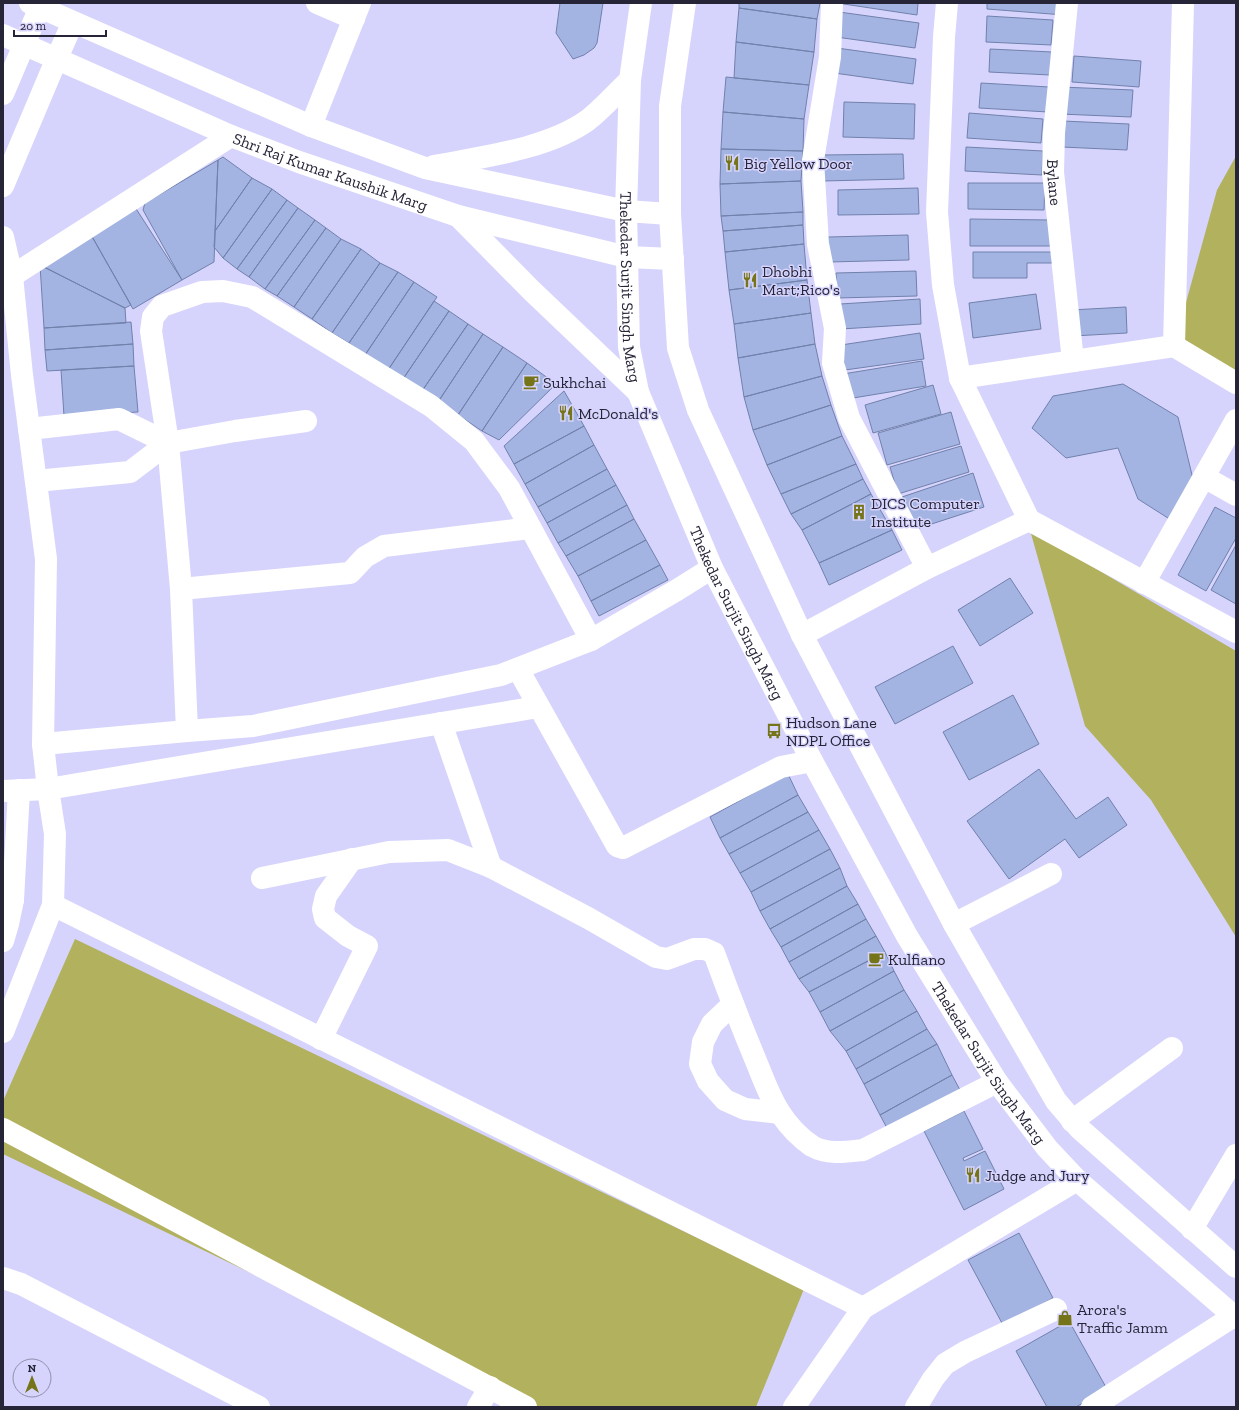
<svg xmlns="http://www.w3.org/2000/svg" width="1239" height="1410" font-family="'Zilla Slab',serif">
  <style>
    .green { fill: #b1b15e }
    .building { fill: #a3b4e2; stroke: #7181ac }
    .lines { fill: none; stroke-linecap: round; stroke-linejoin: round }
    .minor { stroke: #fff; stroke-width: 22 }
    .labels { text-anchor: middle; stroke-width: 3; stroke-linejoin: round; paint-order: stroke }
    .poi-label { font-size: 16px; fill: #262437; stroke: #d6d4fc; text-anchor: start }
    .street-label { font-size: 16px; fill: #262437; stroke: #d6d4fc }
  </style>
  <rect width="100%" height="100%" fill="#d6d4fc"/>
  <path class="green" d="M 1236,156 L 1236,375 L 1174,346 L 1217,190 Z
    M 1030,530 L 1236,651 L 1236,937 L 1151,800 L 1085,726 Z
    M 75,939 L 804,1289 L 756,1407 L 530,1407 L 3,1154 L 3,1101 Z"/>
  <path class="building" d="M 560,3 L 603,3 L 597,43 L 594,48 L 584,55 L 573,59 L 556,33 Z
    M 739,3 L 820,3 L 817,19 L 739,8 Z
    M 837,3 L 918,3 L 917,15 Z
    M 987,3 L 1065,3 L 1064,15 L 987,9 Z
    M 739,8 L 817,19 L 814,52 L 736,42 Z
    M 839,12 L 919,23 L 915,48 L 836,37 Z
    M 987,16 L 1053,20 L 1051,45 L 986,42 Z
    M 736,42 L 814,52 L 809,85 L 734,78 Z
    M 837,48 L 916,59 L 913,84 L 834,73 Z
    M 990,49 L 1052,52 L 1050,75 L 989,72 Z
    M 1074,56 L 1141,61 L 1139,87 L 1072,82 Z
    M 726,77 L 809,85 L 804,119 L 723,112 Z
    M 981,83 L 1049,87 L 1048,112 L 979,108 Z
    M 1061,87 L 1133,90 L 1131,117 L 1060,114 Z
    M 844,102 L 915,104 L 914,139 L 843,137 Z
    M 723,112 L 804,119 L 803,151 L 721,149 Z
    M 969,113 L 1043,119 L 1041,143 L 967,138 Z
    M 1063,121 L 1129,124 L 1127,150 L 1062,147 Z
    M 966,147 L 1043,151 L 1042,175 L 965,171 Z
    M 721,149 L 803,151 L 801,181 L 720,184 Z
    M 903,154 L 904,179 L 823,181 L 823,155 Z
    M 223,157 L 252,178 L 215,231 L 218,160 Z
    M 218,160 L 214,262 L 182,280 L 143,210 L 145,203 Z
    M 252,178 L 272,189 L 223,258 L 214,247 L 215,231 Z
    M 801,181 L 803,212 L 721,216 L 720,184 Z
    M 968,183 L 1045,183 L 1044,210 L 968,209 Z
    M 918,188 L 919,214 L 838,215 L 838,190 Z
    M 272,189 L 287,200 L 237,269 L 223,258 Z
    M 287,200 L 298,208 L 249,277 L 237,269 Z
    M 133,204 L 182,280 L 133,309 L 90,233 Z
    M 298,208 L 315,220 L 265,289 L 249,277 Z
    M 803,212 L 803,225 L 723,231 L 721,216 Z
    M 970,219 L 1051,220 L 1051,246 L 970,246 Z
    M 315,220 L 326,228 L 277,296 L 265,289 Z
    M 803,225 L 804,244 L 725,252 L 723,231 Z
    M 326,228 L 341,239 L 294,307 L 277,296 Z
    M 90,233 L 131,305 L 125,308 L 40,265 Z
    M 908,235 L 909,260 L 829,262 L 828,237 Z
    M 341,239 L 361,249 L 312,319 L 294,307 Z
    M 804,244 L 807,280 L 729,290 L 725,252 Z
    M 361,249 L 380,263 L 332,333 L 312,319 Z
    M 973,252 L 1052,252 L 1052,263 L 1027,263 L 1027,278 L 973,278 Z
    M 380,263 L 398,272 L 349,343 L 332,333 Z
    M 40,265 L 125,308 L 126,323 L 44,328 Z
    M 916,271 L 917,296 L 837,298 L 836,273 Z
    M 398,272 L 414,282 L 365,355 L 349,343 Z
    M 807,280 L 811,313 L 734,324 L 729,290 Z
    M 414,282 L 437,297 L 388,370 L 365,355 Z
    M 1036,294 L 1041,329 L 973,338 L 969,303 Z
    M 920,299 L 921,324 L 841,329 L 840,304 Z
    M 434,301 L 449,311 L 403,379 L 388,370 Z
    M 1126,307 L 1127,333 L 1073,336 L 1071,310 Z
    M 449,311 L 468,324 L 422,391 L 403,379 Z
    M 811,313 L 815,344 L 738,358 L 734,324 Z
    M 131,322 L 133,344 L 45,350 L 44,328 Z
    M 468,324 L 483,334 L 438,402 L 422,391 Z
    M 920,333 L 924,359 L 845,370 L 841,345 Z
    M 483,334 L 503,347 L 458,415 L 438,402 Z
    M 133,344 L 134,366 L 47,371 L 45,350 Z
    M 815,344 L 822,376 L 744,397 L 738,358 Z
    M 503,347 L 527,363 L 482,431 L 458,415 Z
    M 922,361 L 926,386 L 847,399 L 843,374 Z
    M 527,363 L 556,384 L 499,440 L 482,431 Z
    M 134,366 L 138,412 L 64,416 L 61,370 Z
    M 822,376 L 831,405 L 753,430 L 744,397 Z
    M 1123,384 L 1178,417 L 1193,479 L 1171,520 L 1138,499 L 1118,448 L 1066,458 L 1032,428 L 1053,396 Z
    M 933,385 L 941,414 L 873,433 L 865,405 Z
    M 564,391 L 584,426 L 514,464 L 504,446 Z
    M 831,405 L 842,436 L 767,465 L 753,430 Z
    M 951,412 L 960,444 L 887,465 L 878,433 Z
    M 584,426 L 594,445 L 525,484 L 514,464 Z
    M 842,436 L 856,464 L 781,494 L 767,465 Z
    M 594,445 L 607,469 L 538,507 L 525,484 Z
    M 961,446 L 969,472 L 898,494 L 890,467 Z
    M 856,464 L 863,479 L 791,514 L 781,494 Z
    M 607,469 L 616,485 L 547,523 L 538,507 Z
    M 973,473 L 984,507 L 913,530 L 902,497 Z
    M 863,479 L 871,494 L 802,530 L 791,514 Z
    M 616,485 L 627,505 L 558,543 L 547,523 Z
    M 871,494 L 892,530 L 819,563 L 802,530 Z
    M 627,505 L 634,519 L 566,556 L 558,543 Z
    M 1215,507 L 1236,518 L 1236,538 L 1206,591 L 1178,575 Z
    M 634,519 L 646,540 L 578,576 L 566,556 Z
    M 892,530 L 902,550 L 829,585 L 819,563 Z
    M 646,540 L 660,565 L 591,601 L 578,576 Z
    M 1236,545 L 1236,604 L 1211,590 Z
    M 660,565 L 668,580 L 599,616 L 591,601 Z
    M 1010,578 L 1033,613 L 980,646 L 958,610 Z
    M 953,646 L 973,683 L 895,724 L 875,687 Z
    M 1013,695 L 1039,744 L 969,780 L 943,732 Z
    M 1039,769 L 1076,819 L 1108,797 L 1127,825 L 1079,858 L 1065,839 L 1009,879 L 967,821 Z
    M 788,774 L 798,795 L 720,838 L 710,817 Z
    M 798,795 L 808,812 L 729,854 L 720,838 Z
    M 808,812 L 819,830 L 740,873 L 729,854 Z
    M 819,830 L 830,849 L 751,892 L 740,873 Z
    M 830,849 L 840,868 L 760,911 L 751,892 Z
    M 840,868 L 847,886 L 770,929 L 760,911 Z
    M 847,886 L 858,904 L 781,947 L 770,929 Z
    M 858,904 L 866,919 L 789,962 L 781,947 Z
    M 866,919 L 876,936 L 799,979 L 789,962 Z
    M 876,936 L 885,952 L 809,992 L 799,979 Z
    M 885,952 L 894,971 L 820,1012 L 809,992 Z
    M 894,971 L 904,990 L 830,1031 L 820,1012 Z
    M 904,990 L 917,1011 L 846,1051 L 830,1031 Z
    M 917,1011 L 927,1029 L 856,1069 L 846,1051 Z
    M 927,1029 L 937,1044 L 864,1084 L 856,1069 Z
    M 937,1044 L 952,1075 L 880,1115 L 864,1084 Z
    M 952,1075 L 960,1090 L 888,1130 L 880,1115 Z
    M 964,1111 L 983,1149 L 963,1158 L 964,1161 L 985,1151 L 1004,1189 L 964,1210 L 924,1131 Z
    M 1019,1233 L 1053,1298 L 1003,1325 L 968,1260 Z
    M 1069,1321 L 1107,1389 L 1076,1407 L 1047,1407 L 1016,1351 Z"/>
  <g class="lines">
    <g class="minor">
      <path d="M 30,3 L 311,126 L 425,168 L 626,211 L 670,214"/>
      <path d="M 317,3 L 354,19"/>
      <path id="s1" d="M 641,3 L 630,80 L 626,211 L 629,347 L 638,392 L 712,568 L 812,761 L 907,936 L 997,1082 L 1047,1148 L 1077,1180 L 1236,1318"/>
      <path d="M 685,3 L 670,106 L 670,214 L 678,348 L 698,410 L 802,635 L 954,924 L 1056,1101 L 1080,1129 L 1236,1267"/>
      <path d="M 832,3 L 830,57 L 813,160 L 818,244 L 835,328 L 833,363 L 849,418 L 927,568"/>
      <path id="s2" d="M 1067,3 L 1054,133 L 1053,172 L 1073,361"/>
      <path id="s3" d="M 3,35 L 231,136 L 299,162 L 458,216 L 627,257 L 673,259"/>
      <path d="M 3,94 L 40,7"/>
      <path d="M 311,126 L 360,3"/>
      <path d="M 434,166 C 482,157 548,149 588,120 C 603,108 616,93 630,80"/>
      <path d="M 3,186 L 57,58 L 73,22"/>
      <path d="M 458,216 L 531,290 L 638,392"/>
      <path d="M 3,237 L 12,276 L 22,375 L 46,559 L 43,744 L 48,789 L 55,834 L 53,905 L 3,1032"/>
      <path d="M 12,276 L 231,136"/>
      <path d="M 1174,346 L 1236,383"/>
      <path d="M 960,378 L 1174,346 L 1183,3"/>
      <path d="M 306,421 L 235,431 L 168,443 L 181,589 L 350,573 L 365,557 L 384,546 L 530,528"/>
      <path d="M 29,429 L 119,419 L 168,443 L 130,472 L 36,481"/>
      <path d="M 168,443 L 151,331 L 153,317 L 162,306 L 202,292 L 223,291 L 252,297 L 431,406 L 474,441 L 509,488 L 591,640"/>
      <path d="M 1204,477 L 1236,495"/>
      <path d="M 1029,520 L 1236,632"/>
      <path d="M 1144,583 L 1236,420"/>
      <path d="M 181,589 L 187,731"/>
      <path d="M 802,635 L 927,568 L 1029,520 L 960,378 L 943,285 L 937,212 L 944,37 L 947,3"/>
      <path d="M 518,669 L 617,846 L 623,848 L 781,767 L 812,761"/>
      <path d="M 441,723 L 491,867"/>
      <path d="M 43,744 L 187,731 L 253,726 L 501,675 L 591,640 L 677,590 L 712,568"/>
      <path d="M 3,791 L 48,789 L 538,707"/>
      <path d="M 262,878 L 389,852 L 448,850 L 491,867 L 588,918 L 656,957 L 667,959 L 694,949 L 705,949 L 714,953 C 727,989 741,1025 756,1061 C 763,1078 770,1098 780,1113 C 788,1125 800,1138 812,1146 C 828,1155 846,1152 863,1150 L 997,1082"/>
      <path d="M 3,899 L 13,900 L 19,790"/>
      <path d="M 53,905 L 863,1308"/>
      <path d="M 954,924 L 1051,874"/>
      <path d="M 3,941 L 8,924 L 13,900"/>
      <path d="M 733,1004 L 712,1024 L 703,1042 L 700,1064 L 708,1081 L 725,1100 L 745,1109 L 780,1113"/>
      <path d="M 321,1039 L 367,946 L 348,936 L 325,918 L 323,909 L 326,896 L 352,859"/>
      <path d="M 1072,1121 L 1172,1048"/>
      <path d="M 3,1129 L 526,1407"/>
      <path d="M 1192,1229 L 1236,1155"/>
      <path d="M 3,1278 L 21,1284 L 259,1407"/>
      <path d="M 478,1407 L 490,1387"/>
      <path d="M 794,1407 L 863,1308 L 1077,1180"/>
      <path d="M 916,1407 L 933,1379 L 945,1364 L 965,1352 L 1056,1309"/>
      <path d="M 1092,1407 L 1234,1316"/>
    </g>
  </g>
  <defs>
    <symbol id="restaurant-bare" viewBox="-9 -9 18 18"><path d="M-5-6h1v4h1v-4h1v4h1v-4h1v5L-1.5 .5V6h-2V.5L-5-1ZM5-6V6H3V1.5H1.5Q1.5-4 5-6Z" fill="#757419" stroke="#d6d4fc" stroke-width="2.5" paint-order="stroke"/></symbol>
    <symbol id="cafe-bare" viewBox="-9 -9 18 18"><path d="M-5.5-4.5H6V0H3Q3 3.5 0 3.5H-2.5Q-5.5 3.5-5.5 0ZM3-3.2v2h1.7v-2ZM-6 4.5H4V6H-6Z" fill="#757419" stroke="#d6d4fc" stroke-width="2.5" paint-order="stroke"/></symbol>
    <symbol id="building-bare" viewBox="-9 -9 18 18"><path d="M-4-6H4V6H1V3H-1V6H-4ZM-2.5-4.3h1.7v1.8h-1.7ZM.8-4.3h1.7v1.8H.8ZM-2.5-1h1.7V.8h-1.7ZM.8-1h1.7V.8H.8Z" fill="#757419" stroke="#d6d4fc" stroke-width="2.5" paint-order="stroke"/></symbol>
    <symbol id="bus-bare" viewBox="-9 -9 18 18"><path d="M-5-6H5V4H4V6H2V4H-2V6H-4V4H-5ZM-3.5-4V0h7V-4ZM-3.5 1.2v1.5H-2V1.2ZM2 1.2v1.5H3.5V1.2Z" fill="#757419" stroke="#d6d4fc" stroke-width="2.5" paint-order="stroke"/></symbol>
    <symbol id="shop-bare" viewBox="-9 -9 18 18"><path d="M-5-2.5h2.3a2.7 3.5 0 0 1 5.4 0H5L5.5 6h-11ZM-1.5-2.5h3a1.5 2.3 0 0 0-3 0Z" fill="#757419" stroke="#d6d4fc" stroke-width="2.5" paint-order="stroke"/></symbol>
  </defs>
  <g fill-rule="evenodd">
    <use href="#restaurant-bare" x="721" y="152" width="22" height="22"/>
    <use href="#restaurant-bare" x="739" y="269" width="22" height="22"/>
    <use href="#cafe-bare" x="520" y="371" width="22" height="22"/>
    <use href="#restaurant-bare" x="555" y="402" width="22" height="22"/>
    <use href="#building-bare" x="848" y="501" width="22" height="22"/>
    <use href="#bus-bare" x="763" y="720" width="22" height="22"/>
    <use href="#cafe-bare" x="865" y="948" width="22" height="22"/>
    <use href="#restaurant-bare" x="962" y="1164" width="22" height="22"/>
    <use href="#shop-bare" x="1054" y="1307" width="22" height="22"/>
  </g>
  <g class="labels">
    <g class="poi-label">
      <text x="744" y="169">Big Yellow Door</text>
      <text x="762" y="277">Dhobhi<tspan x="762" dy="18">Mart;Rico's</tspan></text>
      <text x="543" y="388">Sukhchai</text>
      <text x="578" y="419">McDonald's</text>
      <text x="871" y="509">DICS Computer<tspan x="871" dy="18">Institute</tspan></text>
      <text x="786" y="728">Hudson Lane<tspan x="786" dy="18">NDPL Office</tspan></text>
      <text x="888" y="965">Kulfiano</text>
      <text x="985" y="1181">Judge and Jury</text>
      <text x="1077" y="1315">Arora's<tspan x="1077" dy="18">Traffic Jamm</tspan></text>
    </g>
    <g class="street-label">
      <text dy="6" stroke="none"><textPath href="#s3" startOffset="355">Shri Raj Kumar Kaushik Marg</textPath></text>
      <text dy="6" stroke="none"><textPath href="#s2" startOffset="180">Bylane</textPath></text>
      <text dy="6" stroke="none"><textPath href="#s1" startOffset="285">Thekedar Surjit Singh Marg</textPath></text>
      <text dy="6" stroke="none"><textPath href="#s1" startOffset="633">Thekedar Surjit Singh Marg</textPath></text>
      <text dy="6" stroke="none"><textPath href="#s1" startOffset="1149">Thekedar Surjit Singh Marg</textPath></text>
    </g>
  </g>
  <rect width="1239" height="1410" fill="none" stroke="#262437" stroke-width="8"/>
  <g transform="translate(32 1378)"><circle r="19" fill="#d6d4fc" stroke="#908ead"/>
  <path d="M0-3L7 15L0 10L-7 15Z" fill="#757419"/>
  <text y="-6" font-size="11" font-weight="bold" text-anchor="middle" fill="#262437">N</text>
  </g>
  <path d="M14 30v6h92v-6" fill="none" stroke="#262437" stroke-width="2"/>
  <text x="20" y="30" font-size="12" fill="#262437" stroke="#d6d4fc" stroke-width="3" paint-order="stroke">20 m</text>
</svg>
